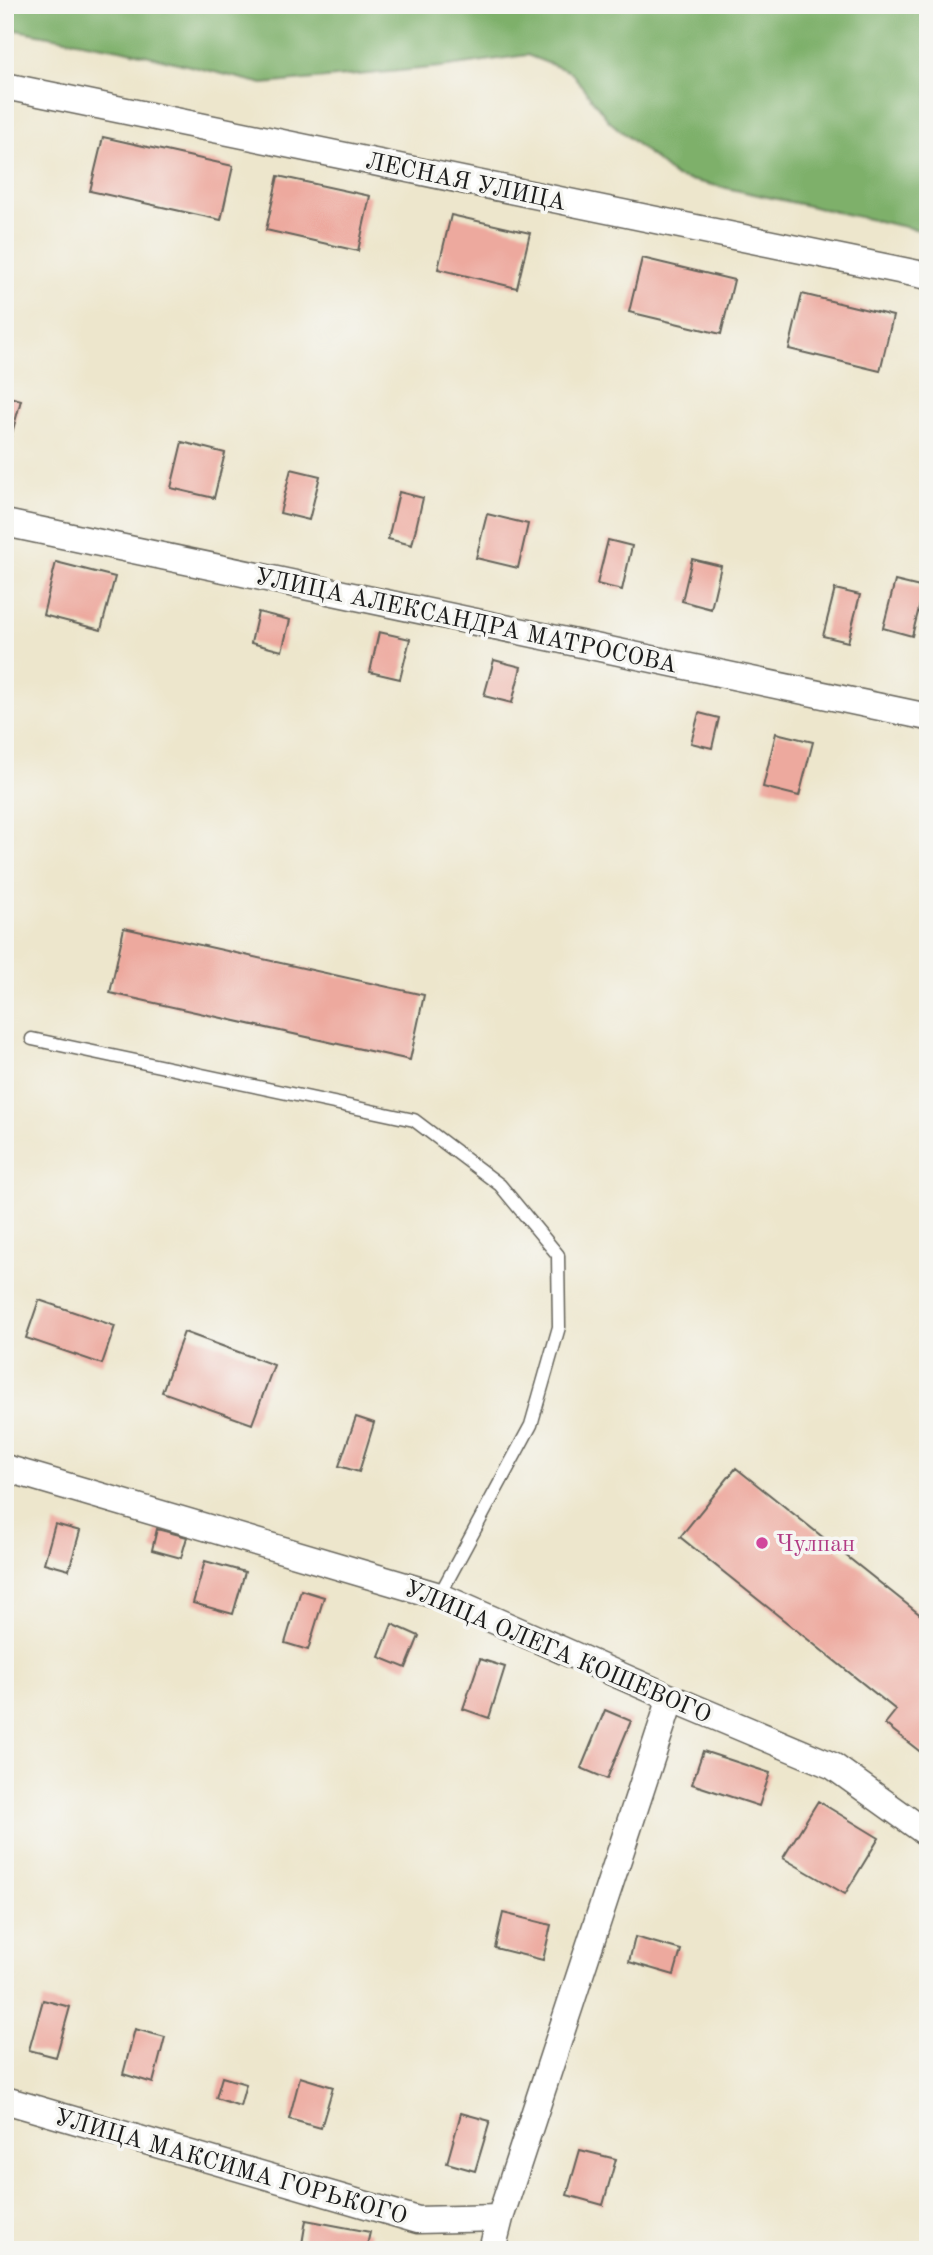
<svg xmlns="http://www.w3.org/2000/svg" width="933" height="2255" font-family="'Old Standard TT',serif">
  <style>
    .forest { fill: #7eb06b; stroke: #4d6644; stroke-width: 2 }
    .building { fill: #eda99e }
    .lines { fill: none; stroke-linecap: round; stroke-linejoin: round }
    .service-casing { stroke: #65635a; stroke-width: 15 }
    .minor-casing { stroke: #65635a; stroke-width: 29 }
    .service { stroke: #fff; stroke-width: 12 }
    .minor { stroke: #fff; stroke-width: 26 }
    .hotel-dot { fill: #d1479c; stroke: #f6f6f2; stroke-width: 2.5 }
    .labels { text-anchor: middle; stroke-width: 7; stroke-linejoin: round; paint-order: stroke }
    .street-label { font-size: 24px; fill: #1c1c1c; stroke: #f6f6f2 }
    .hotel-label { font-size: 24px; fill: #b23c85; stroke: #f6f6f2; text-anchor: start }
  </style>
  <rect width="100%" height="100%" fill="#f6f6f2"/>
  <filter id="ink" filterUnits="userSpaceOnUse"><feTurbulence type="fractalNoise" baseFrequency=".0143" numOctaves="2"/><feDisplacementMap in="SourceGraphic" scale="14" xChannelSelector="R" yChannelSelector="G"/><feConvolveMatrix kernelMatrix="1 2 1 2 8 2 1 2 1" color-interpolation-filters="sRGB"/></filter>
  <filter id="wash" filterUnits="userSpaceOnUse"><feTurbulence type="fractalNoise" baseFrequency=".00686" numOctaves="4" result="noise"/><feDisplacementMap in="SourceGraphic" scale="28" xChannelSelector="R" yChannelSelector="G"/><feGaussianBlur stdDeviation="1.57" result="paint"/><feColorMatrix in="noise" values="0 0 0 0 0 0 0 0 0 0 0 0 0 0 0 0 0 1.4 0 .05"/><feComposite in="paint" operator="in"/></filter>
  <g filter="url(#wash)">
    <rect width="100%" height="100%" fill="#ede6cc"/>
    <path class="forest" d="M 5,5 L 928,5 L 928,232 L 676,177 L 609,121 L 571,72 L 527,55 L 441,67 L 263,84 L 125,50 L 5,28 Z"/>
    <g id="blocks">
      <path class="building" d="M 103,137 L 233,166 L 221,220 L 90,191 Z
        M 278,176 L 370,196 L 358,251 L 266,230 Z
        M 451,215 L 530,233 L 517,288 L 438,269 Z
        M 642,258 L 734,280 L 721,334 L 629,312 Z
        M 802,294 L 893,316 L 880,371 L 789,349 Z
        M 5,396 L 21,400 L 8,448 L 5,447 Z
        M 182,442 L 225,453 L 214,498 L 171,488 Z
        M 291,469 L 320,476 L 309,520 L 280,513 Z
        M 399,492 L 423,498 L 412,545 L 388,539 Z
        M 487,514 L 528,524 L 518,568 L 476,558 Z
        M 608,540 L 632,546 L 622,590 L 597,584 Z
        M 692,559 L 721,566 L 711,609 L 682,601 Z
        M 56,562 L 115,577 L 101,630 L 43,615 Z
        M 895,581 L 924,588 L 912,636 L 883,628 Z
        M 835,589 L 860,595 L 848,642 L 823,636 Z
        M 258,612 L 290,620 L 282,651 L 251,643 Z
        M 379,632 L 410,639 L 400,679 L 370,672 Z
        M 494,660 L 521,667 L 512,703 L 484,696 Z
        M 699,713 L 719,718 L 712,748 L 691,743 Z
        M 776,733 L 813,742 L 799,796 L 763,787 Z
        M 927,790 L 928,791 L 928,809 L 923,807 Z
        M 124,928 L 424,995 L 410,1060 L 110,993 Z
        M 39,1300 L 115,1326 L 102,1364 L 26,1338 Z
        M 184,1332 L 274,1365 L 252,1424 L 162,1392 Z
        M 356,1417 L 374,1423 L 359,1472 L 339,1466 Z
        M 736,1468 L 928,1621 L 928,1758 L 885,1724 L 896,1710 L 680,1537 Z
        M 55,1524 L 80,1531 L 69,1570 L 44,1563 Z
        M 157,1529 L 187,1537 L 181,1558 L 152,1550 Z
        M 205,1561 L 245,1572 L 233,1614 L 193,1603 Z
        M 301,1590 L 324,1597 L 308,1650 L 285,1643 Z
        M 392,1624 L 419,1636 L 406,1668 L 379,1657 Z
        M 480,1659 L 505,1667 L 489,1718 L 463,1709 Z
        M 605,1710 L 631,1721 L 607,1779 L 581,1768 Z
        M 703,1751 L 770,1773 L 759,1806 L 692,1784 Z
        M 818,1801 L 879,1838 L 845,1894 L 783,1858 Z
        M 503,1913 L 551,1925 L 543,1960 L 495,1948 Z
        M 635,1937 L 681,1950 L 674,1975 L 629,1962 Z
        M 43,2000 L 70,2007 L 56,2057 L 29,2050 Z
        M 135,2029 L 165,2037 L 153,2083 L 123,2074 Z
        M 222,2077 L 246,2084 L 240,2106 L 216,2098 Z
        M 300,2077 L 333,2087 L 321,2128 L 289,2119 Z
        M 461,2113 L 490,2121 L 475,2171 L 447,2163 Z
        M 580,2150 L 616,2159 L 603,2205 L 567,2195 Z
        M 306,2220 L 370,2232 L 366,2250 L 301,2250 Z"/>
    </g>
  </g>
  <g filter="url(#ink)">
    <use href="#blocks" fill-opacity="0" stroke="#65635a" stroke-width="2"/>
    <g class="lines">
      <defs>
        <path id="service" d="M 32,1039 L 414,1120 L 500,1185 L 558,1255 L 559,1327 L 531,1425 L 439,1596"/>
        <path id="minor" d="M 5,86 L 928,276
          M 5,523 L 928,717
          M 5,1468 L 439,1596 L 671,1698 L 833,1766 L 928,1834
          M 5,2100 L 418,2220 L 500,2218
          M 492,2250 L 500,2218 L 671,1698"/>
      </defs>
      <use href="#service" class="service-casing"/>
      <use href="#minor" class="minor-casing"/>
      <use href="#service" class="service"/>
      <use href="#minor" class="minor"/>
    </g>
  </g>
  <circle class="hotel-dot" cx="762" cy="1543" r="7"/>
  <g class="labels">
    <g class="street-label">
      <text transform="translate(466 181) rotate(12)" y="8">ЛЕСНАЯ УЛИЦА</text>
      <text transform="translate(466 620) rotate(12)" y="8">УЛИЦА АЛЕКСАНДРА МАТРОСОВА</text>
      <text transform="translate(558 1651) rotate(23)" y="8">УЛИЦА ОЛЕГА КОШЕВОГО</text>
      <text transform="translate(231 2166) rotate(16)" y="8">УЛИЦА МАКСИМА ГОРЬКОГО</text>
    </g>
    <g class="hotel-label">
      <text x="776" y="1551">Чулпан</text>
    </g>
  </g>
  <rect width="933" height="2255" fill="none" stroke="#f6f6f2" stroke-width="28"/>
</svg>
